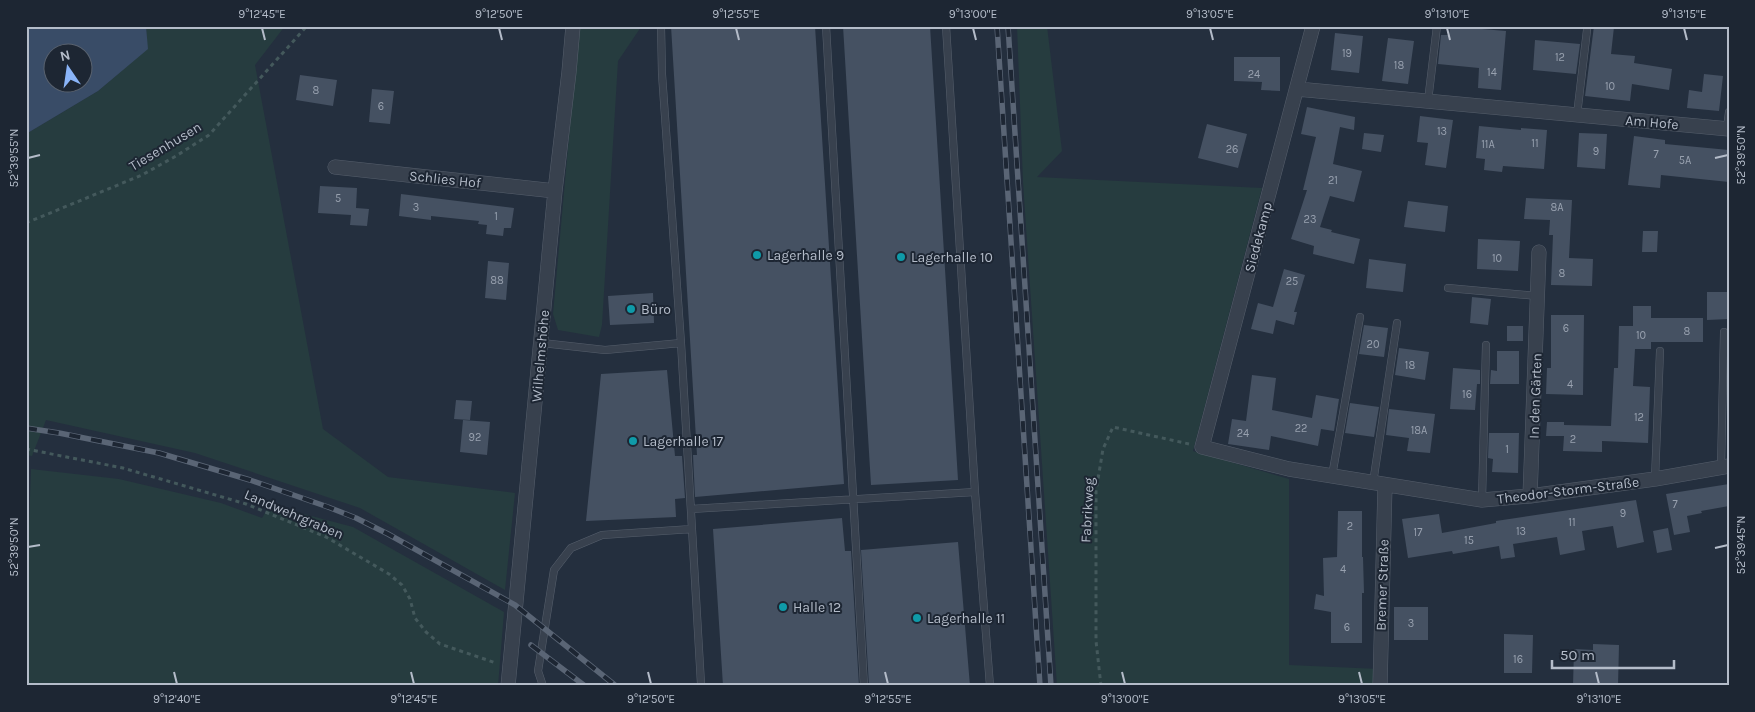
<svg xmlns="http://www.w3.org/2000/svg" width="1755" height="712" font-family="Karla,sans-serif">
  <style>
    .green { fill: #263c3f }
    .water { fill: #394c67; fill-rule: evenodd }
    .building { fill: #455162 }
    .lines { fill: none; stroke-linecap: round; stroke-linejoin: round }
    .lane-casing { stroke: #565f6c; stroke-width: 8 }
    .street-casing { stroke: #565f6c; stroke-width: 15 }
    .path { stroke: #44595c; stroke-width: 3; stroke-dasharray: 4 4; stroke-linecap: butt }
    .lane { stroke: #38414e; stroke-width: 7 }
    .street { stroke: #38414e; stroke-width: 14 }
    .rail-casing { stroke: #5a6575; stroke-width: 5.5 }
    .rail { stroke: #1d2633; stroke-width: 4; stroke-dasharray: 11; stroke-linecap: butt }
    .ticks { fill: none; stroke: #b4bcc9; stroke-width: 2 }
    .culture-dot { fill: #0f9aa8; stroke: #1d2633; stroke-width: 2 }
    .labels { text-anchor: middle; stroke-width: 4; stroke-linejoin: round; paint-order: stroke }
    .number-label { font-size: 11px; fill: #98a1af }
    .street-label { font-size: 14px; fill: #b4bcc9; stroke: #1d2633 }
    .poi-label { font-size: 14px; fill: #b4bcc9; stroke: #1d2633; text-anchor: start }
    .neatline { fill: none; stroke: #b4bcc9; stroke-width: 2 }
    .ticks-label { font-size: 12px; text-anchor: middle; fill: #b4bcc9 }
  </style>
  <rect width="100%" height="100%" fill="#242f3e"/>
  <path class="green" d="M 146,26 L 285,26 L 255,65 L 323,429 L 388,477 L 515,493 L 505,590 L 360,508 L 195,453 L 46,420 L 32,456 L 26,455 L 26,134 L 98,91 L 147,49 Z
    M 579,26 L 639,26 L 639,30 L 618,61 L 602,325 L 599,337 L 558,330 L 553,314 Z
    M 1017,26 L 1047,26 L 1062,151 L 1037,177 L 1262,188 L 1193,451 L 1289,479 L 1289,665 L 1379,669 L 1380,686 L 1057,686 L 1023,182 Z
    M 31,469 L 119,479 L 221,503 L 262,518 L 270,505 L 353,527 L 504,612 L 498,686 L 26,686 L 26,611 Z"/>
  <path class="water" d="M 26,26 L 146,26 L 148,49 L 98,91 L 26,134 ZM 52,52 L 82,52 L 82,82 L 52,82 Z"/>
  <path class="building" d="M 671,26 L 815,26 L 844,484 L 695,497 L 693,455 L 697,455 Z
    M 843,26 L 930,26 L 958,480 L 871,485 Z
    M 1450,26 L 1470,26 L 1470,28 L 1506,31 L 1501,90 L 1478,88 L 1479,68 L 1438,64 L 1441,35 L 1449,35 Z
    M 1594,26 L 1614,27 L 1611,54 L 1635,56 L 1634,63 L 1672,69 L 1669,90 L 1632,84 L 1630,101 L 1585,96 Z
    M 1335,33 L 1363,36 L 1359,73 L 1331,70 Z
    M 1388,38 L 1414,41 L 1408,84 L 1382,81 Z
    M 1535,40 L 1580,44 L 1576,74 L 1533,70 Z
    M 1234,57 L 1280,57 L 1280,91 L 1261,90 L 1262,82 L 1234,81 Z
    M 1704,74 L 1723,76 L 1719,111 L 1687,108 L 1689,90 L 1702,92 Z
    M 300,75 L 337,80 L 333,106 L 296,100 Z
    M 372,89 L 394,91 L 390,124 L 369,122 Z
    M 1307,107 L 1355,117 L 1354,130 L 1340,127 L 1333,164 L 1362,171 L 1354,202 L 1330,196 L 1320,227 L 1332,230 L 1331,232 L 1360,239 L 1354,264 L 1313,254 L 1314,246 L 1291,239 L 1307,190 L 1303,190 L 1316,137 L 1301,134 Z
    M 1420,116 L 1453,120 L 1446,168 L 1425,165 L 1428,143 L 1417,142 Z
    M 1207,124 L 1247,134 L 1238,168 L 1198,158 Z
    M 1479,126 L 1521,130 L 1521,128 L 1547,130 L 1544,169 L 1503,166 L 1502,172 L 1484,170 L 1485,159 L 1476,158 Z
    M 1364,133 L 1384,135 L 1381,152 L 1362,149 Z
    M 1579,133 L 1607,134 L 1605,169 L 1577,167 Z
    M 1634,136 L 1665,140 L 1665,144 L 1729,150 L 1729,182 L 1661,175 L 1660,188 L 1628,185 Z
    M 320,186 L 357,188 L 356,208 L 369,209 L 367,226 L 350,225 L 351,215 L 318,213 Z
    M 401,194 L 514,208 L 511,228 L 504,228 L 503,236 L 486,234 L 487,225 L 478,224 L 479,221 L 431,216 L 431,220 L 399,216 Z
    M 1526,198 L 1572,200 L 1569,258 L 1593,259 L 1592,286 L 1551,285 L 1553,235 L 1549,235 L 1550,220 L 1524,219 Z
    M 1408,201 L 1448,206 L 1445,232 L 1404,227 Z
    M 1643,231 L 1658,231 L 1657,252 L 1642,252 Z
    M 1478,239 L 1520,241 L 1518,271 L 1477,269 Z
    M 1369,259 L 1406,264 L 1403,292 L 1366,288 Z
    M 488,261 L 509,263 L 506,300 L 485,298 Z
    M 1284,269 L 1305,275 L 1294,312 L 1297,312 L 1294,325 L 1276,320 L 1273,334 L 1251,329 L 1258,303 L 1273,307 Z
    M 1707,292 L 1729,292 L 1729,319 L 1707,320 Z
    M 653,293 L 654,323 L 610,325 L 608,296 Z
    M 1472,297 L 1491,299 L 1488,325 L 1470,323 Z
    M 1633,306 L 1651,306 L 1651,318 L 1703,318 L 1703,342 L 1651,342 L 1651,349 L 1635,349 L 1633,386 L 1650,387 L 1648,443 L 1602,441 L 1602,452 L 1563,451 L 1564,436 L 1546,436 L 1547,422 L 1564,422 L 1564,425 L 1611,426 L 1614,368 L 1618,368 L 1619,326 L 1633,326 Z
    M 1551,315 L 1584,315 L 1583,395 L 1546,394 L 1547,368 L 1551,368 Z
    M 1364,325 L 1388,328 L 1384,357 L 1359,354 Z
    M 1507,326 L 1523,326 L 1523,341 L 1507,341 Z
    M 1399,348 L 1429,352 L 1425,380 L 1395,375 Z
    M 1497,351 L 1519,351 L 1519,384 L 1490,384 L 1491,370 L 1497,371 Z
    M 1453,368 L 1480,370 L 1480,384 L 1477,384 L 1475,410 L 1450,409 Z
    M 667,370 L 675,456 L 682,456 L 685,498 L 675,499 L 676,517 L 586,521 L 601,374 Z
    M 1252,375 L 1276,378 L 1272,410 L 1312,418 L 1316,395 L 1339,399 L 1334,431 L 1321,429 L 1318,446 L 1271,436 L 1269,450 L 1228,444 L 1232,419 L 1246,421 Z
    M 456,400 L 472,401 L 470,420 L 454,419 Z
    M 1350,403 L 1379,407 L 1374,437 L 1345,433 Z
    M 1389,409 L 1435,414 L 1430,453 L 1407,451 L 1409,438 L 1386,435 Z
    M 463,420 L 490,422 L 487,455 L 460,452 Z
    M 1489,433 L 1519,433 L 1518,473 L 1492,472 L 1493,459 L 1488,458 Z
    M 1729,484 L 1729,506 L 1701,511 L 1702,513 L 1687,516 L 1690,532 L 1674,535 L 1666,494 Z
    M 1636,500 L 1644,542 L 1617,548 L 1613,526 L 1582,531 L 1585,550 L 1560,555 L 1557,537 L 1513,544 L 1515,557 L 1501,559 L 1499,546 L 1453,554 L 1452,551 L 1408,558 L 1402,519 L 1439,514 L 1442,533 L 1496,523 L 1496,521 Z
    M 1338,511 L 1362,511 L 1362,557 L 1363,557 L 1364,593 L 1362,593 L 1362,643 L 1331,643 L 1331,612 L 1314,609 L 1316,594 L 1324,596 L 1323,558 L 1337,557 Z
    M 842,518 L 845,551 L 851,551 L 859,686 L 723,686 L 713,529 Z
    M 1668,528 L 1672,550 L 1657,553 L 1653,531 Z
    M 958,542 L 970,686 L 869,686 L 861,550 Z
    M 1394,607 L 1428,607 L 1428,640 L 1394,640 Z
    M 1504,634 L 1533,635 L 1532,673 L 1504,673 Z
    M 1593,644 L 1619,645 L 1618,686 L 1573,686 L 1574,649 L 1593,650 Z"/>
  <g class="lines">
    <defs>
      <path id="lane" d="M 661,26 L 662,74 L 681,343
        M 826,26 L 864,686
        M 1428,101 L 1437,26
        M 1577,115 L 1587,30
        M 1727,128 L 1729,112
        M 1448,288 L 1538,296
        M 542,343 L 605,350 L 681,343 L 692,529 L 602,535 L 571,548 L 554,570 L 538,671 L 543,686
        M 1721,467 L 1724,332
        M 1332,476 L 1360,317
        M 1655,479 L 1660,351
        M 1373,483 L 1397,323
        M 975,492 L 990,686
        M 1482,500 L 1486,345
        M 691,509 L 975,492 L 946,26
        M 692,529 L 701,684 L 702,686"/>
      <path id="street" d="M 1313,26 L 1202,447 L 1289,469 L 1482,500 L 1530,496 L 1655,479 L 1729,466
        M 1297,89 L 1729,129
        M 335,167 L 555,191
        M 1530,496 L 1539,252
        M 508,686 L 555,191 L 569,72 L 573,26
        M 1380,686 L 1385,485"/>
    </defs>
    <use href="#lane" class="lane-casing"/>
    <use href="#street" class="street-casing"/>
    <path class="path" d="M 26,223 L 142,175 L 176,156 L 209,135 L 307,26
      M 26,449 L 123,468 L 246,504 L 326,537 L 389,574 L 402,585 L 410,599 L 415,618 L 426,632 L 440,644 L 496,663
      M 1101,686 L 1096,641 L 1096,491 L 1103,449 L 1113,427 L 1189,444"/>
    <use href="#lane" class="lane"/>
    <use href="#street" class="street"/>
    <defs>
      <path id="rail" d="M 997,26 L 1040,686
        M 1008,26 L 1051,686
        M 26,428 L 59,433 L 159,453 L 250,480 L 328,507 L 356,518 L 388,534 L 515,605 L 616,686
        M 531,645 L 585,686"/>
    </defs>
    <use href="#rail" class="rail-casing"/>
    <use href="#rail" class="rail"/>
  </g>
  <path class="ticks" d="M 262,28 L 265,40M 499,28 L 502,40M 736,28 L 739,40M 973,28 L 976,40M 1210,28 L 1213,40M 1447,28 L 1450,40M 1684,28 L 1687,40M 28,158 L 40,155M 1715,158 L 1728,155M 28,547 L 40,545M 1715,548 L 1728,545M 174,672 L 177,684M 411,672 L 414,684M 648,672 L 651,684M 885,672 L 888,684M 1122,672 L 1125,684M 1359,672 L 1362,684M 1596,672 L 1599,684"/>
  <g class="culture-dot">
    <circle cx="757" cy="255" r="5"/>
    <circle cx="901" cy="257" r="5"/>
    <circle cx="631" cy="309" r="5"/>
    <circle cx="633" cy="441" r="5"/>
    <circle cx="783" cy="607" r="5"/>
    <circle cx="917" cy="618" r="5"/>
  </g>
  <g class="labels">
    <g class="number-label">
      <text x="1347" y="57">19</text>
      <text x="1560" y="61">12</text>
      <text x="1399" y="69">18</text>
      <text x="1492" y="76">14</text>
      <text x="1254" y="78">24</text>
      <text x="1610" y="90">10</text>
      <text x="316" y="94">8</text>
      <text x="381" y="110">6</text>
      <text x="1442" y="135">13</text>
      <text x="1535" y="147">11</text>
      <text x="1488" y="148">11A</text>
      <text x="1232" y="153">26</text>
      <text x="1596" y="155">9</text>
      <text x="1656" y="158">7</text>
      <text x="1685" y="164">5A</text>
      <text x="1333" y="184">21</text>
      <text x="338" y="202">5</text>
      <text x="416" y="211">3</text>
      <text x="1557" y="211">8A</text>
      <text x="496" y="220">1</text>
      <text x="1310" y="223">23</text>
      <text x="1497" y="262">10</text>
      <text x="1562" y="277">8</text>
      <text x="497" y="284">88</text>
      <text x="1292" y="285">25</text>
      <text x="1566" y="332">6</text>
      <text x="1687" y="335">8</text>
      <text x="1641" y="339">10</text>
      <text x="1373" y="348">20</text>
      <text x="1410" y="369">18</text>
      <text x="1570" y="388">4</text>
      <text x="1467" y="398">16</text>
      <text x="1639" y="421">12</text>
      <text x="1301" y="432">22</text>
      <text x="1419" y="434">18A</text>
      <text x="1243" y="437">24</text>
      <text x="475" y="441">92</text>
      <text x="1573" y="443">2</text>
      <text x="1507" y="453">1</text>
      <text x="1675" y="508">7</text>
      <text x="1623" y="517">9</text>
      <text x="1572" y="526">11</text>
      <text x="1350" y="530">2</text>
      <text x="1521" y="535">13</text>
      <text x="1418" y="536">17</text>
      <text x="1469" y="544">15</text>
      <text x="1343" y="573">4</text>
      <text x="1411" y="627">3</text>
      <text x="1347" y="631">6</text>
      <text x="1518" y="663">16</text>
    </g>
    <g class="street-label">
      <text transform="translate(1652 122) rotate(5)" y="5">Am Hofe</text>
      <text transform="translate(165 146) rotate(-31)" y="5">Tiesenhusen</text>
      <text transform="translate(445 179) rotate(6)" y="5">Schlies Hof</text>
      <text transform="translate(1258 237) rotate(-75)" y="5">Siedekamp</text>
      <text transform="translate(540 356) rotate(-85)" y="5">Wilhelmshöhe</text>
      <text transform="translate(1535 396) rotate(-88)" y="5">In den Gärten</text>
      <text transform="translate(1568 490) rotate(-7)" y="5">Theodor-Storm-Straße</text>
      <text transform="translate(1087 510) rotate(-87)" y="5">Fabrikweg</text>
      <text transform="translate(294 514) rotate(23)" y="5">Landwehrgraben</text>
      <text transform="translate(1382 585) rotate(-88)" y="5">Bremer Straße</text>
    </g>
    <g class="poi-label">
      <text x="767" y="260">Lagerhalle 9</text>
      <text x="911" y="262">Lagerhalle 10</text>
      <text x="641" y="314">Büro</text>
      <text x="643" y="446">Lagerhalle 17</text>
      <text x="793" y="612">Halle 12</text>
      <text x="927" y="623">Lagerhalle 11</text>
    </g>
  </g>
  <rect width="1755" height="712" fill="none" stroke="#1d2633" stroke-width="55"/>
  <g transform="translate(68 68) rotate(347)"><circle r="24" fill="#1d2633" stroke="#59626f"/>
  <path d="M0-4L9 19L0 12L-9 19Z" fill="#8ab4f8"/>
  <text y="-8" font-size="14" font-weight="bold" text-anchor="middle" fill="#b4bcc9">N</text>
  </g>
  <path d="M1552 660v8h122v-8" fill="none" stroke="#b4bcc9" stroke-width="2.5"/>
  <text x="1560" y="660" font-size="15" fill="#b4bcc9" stroke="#1d2633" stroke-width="4" paint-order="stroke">50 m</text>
  <rect x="28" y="28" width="1700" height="656" class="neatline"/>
  <g class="ticks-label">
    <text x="262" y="18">9°12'45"E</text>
    <text x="499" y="18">9°12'50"E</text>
    <text x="736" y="18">9°12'55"E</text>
    <text x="973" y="18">9°13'00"E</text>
    <text x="1210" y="18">9°13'05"E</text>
    <text x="1447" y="18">9°13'10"E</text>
    <text x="1684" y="18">9°13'15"E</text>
    <text transform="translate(1741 155) rotate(-90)" y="4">52°39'50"N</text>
    <text transform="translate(14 158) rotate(-90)" y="4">52°39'55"N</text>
    <text transform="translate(1741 545) rotate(-90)" y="4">52°39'45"N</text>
    <text transform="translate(14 547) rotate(-90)" y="4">52°39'50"N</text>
    <text x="177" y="703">9°12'40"E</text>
    <text x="414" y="703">9°12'45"E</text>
    <text x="651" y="703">9°12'50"E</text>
    <text x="888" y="703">9°12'55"E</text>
    <text x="1125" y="703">9°13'00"E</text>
    <text x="1362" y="703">9°13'05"E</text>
    <text x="1599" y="703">9°13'10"E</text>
  </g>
</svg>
